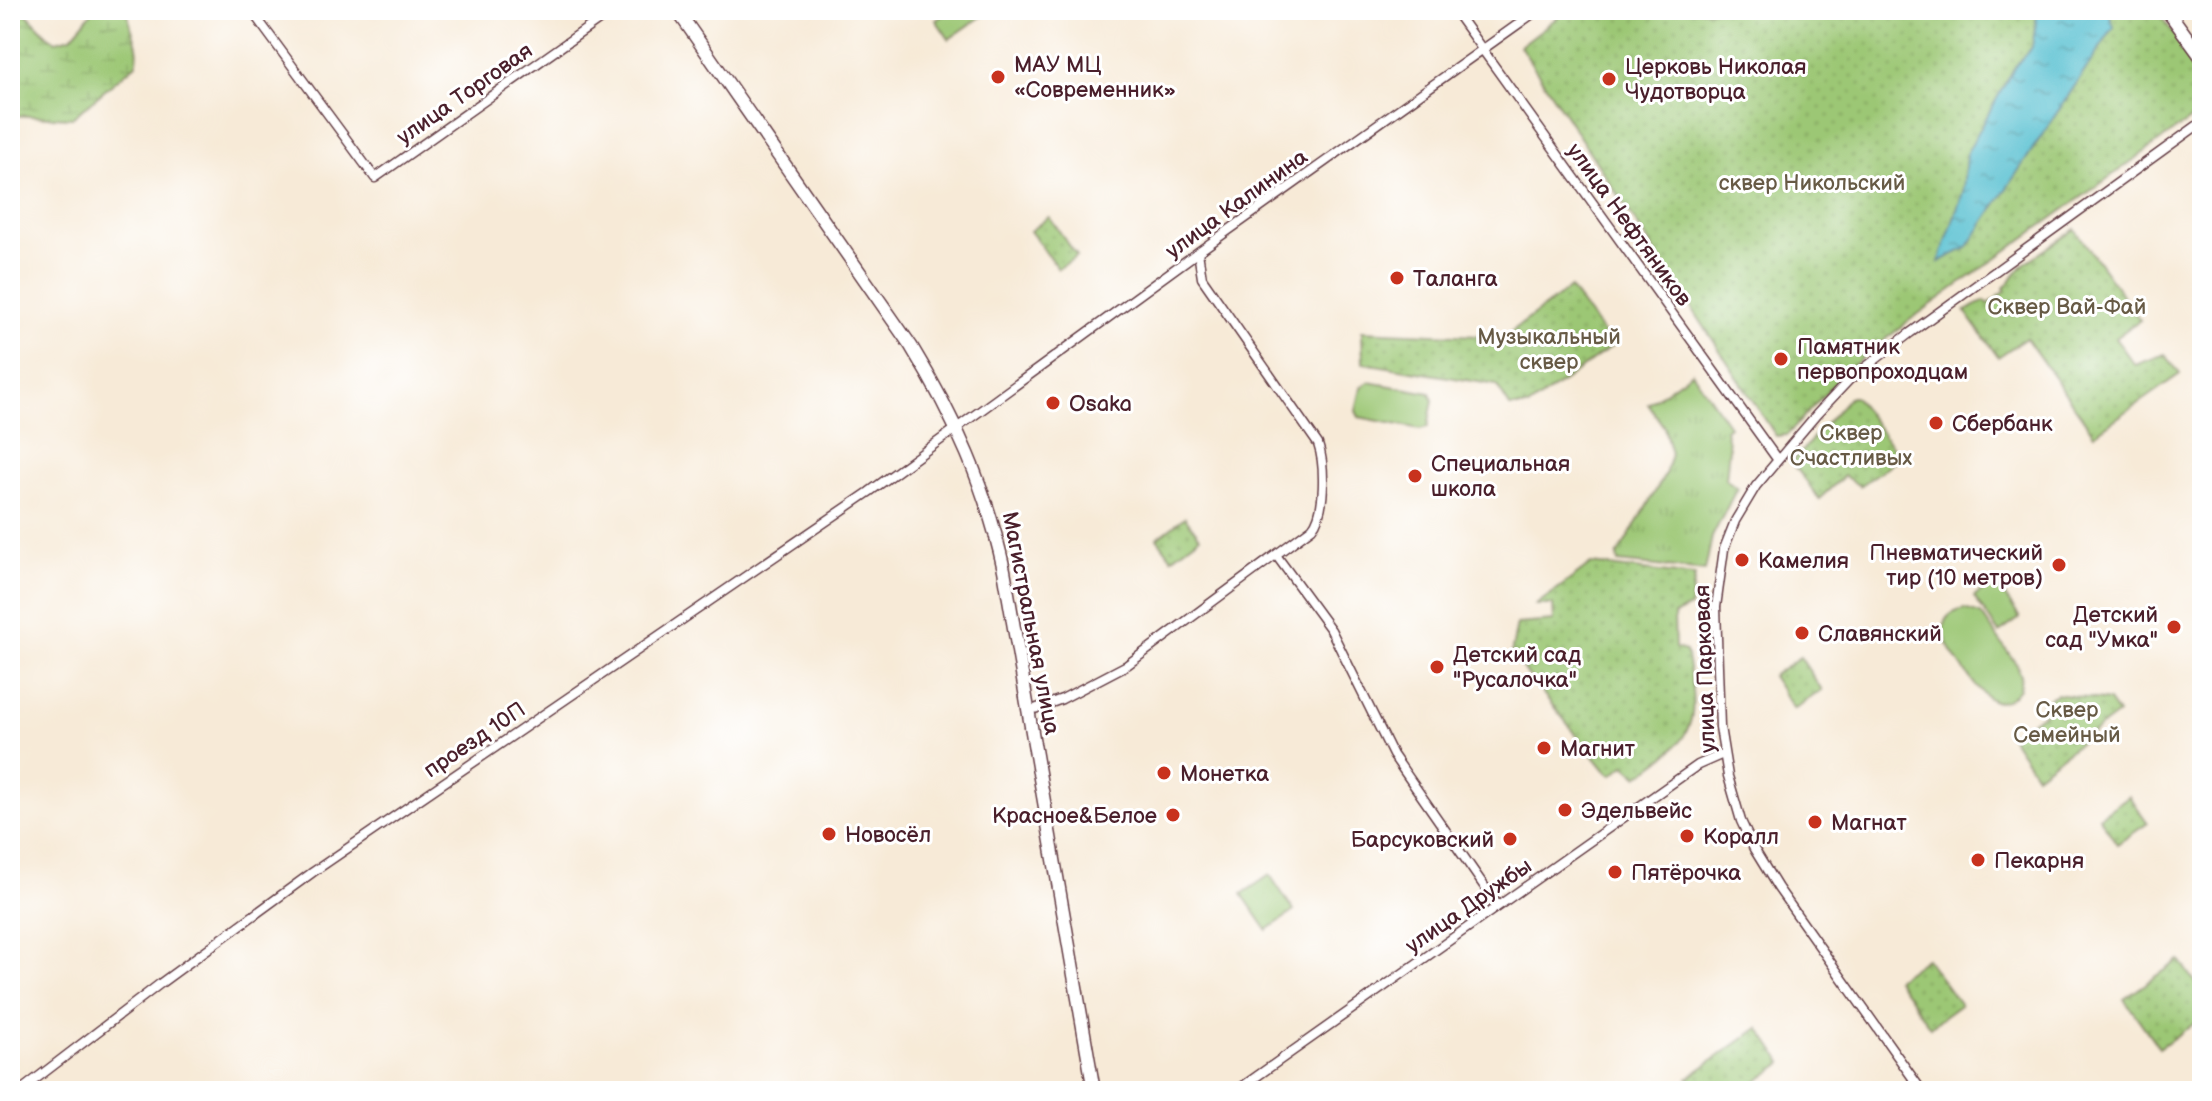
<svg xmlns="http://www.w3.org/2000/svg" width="2212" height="1101" font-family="'Balsamiq Sans',sans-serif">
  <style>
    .grass { fill: url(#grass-tufts); stroke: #737350; stroke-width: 2 }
    .wetland { fill: url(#wetland-marsh); stroke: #737350; stroke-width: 2 }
    .park { fill: url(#park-dots); stroke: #737350; stroke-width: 2 }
    .pitch { fill: #9cc774; stroke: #737350; stroke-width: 2 }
    .water { fill: url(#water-ripples); stroke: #4f6f7e; stroke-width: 2 }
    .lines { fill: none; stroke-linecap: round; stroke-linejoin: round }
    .minor-casing { stroke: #643d45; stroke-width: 11 }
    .secondary-casing { stroke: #643d45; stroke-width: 15 }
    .minor { stroke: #fff; stroke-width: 8 }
    .secondary { stroke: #fff; stroke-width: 12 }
    .poi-dot { fill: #c8321e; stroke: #fff; stroke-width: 3 }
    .labels { text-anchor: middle; stroke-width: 6; stroke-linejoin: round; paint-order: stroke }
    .poi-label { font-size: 22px; fill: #4a1f2b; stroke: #fff; text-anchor: start }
    .street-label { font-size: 22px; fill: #4a1f2b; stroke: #fff }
    .park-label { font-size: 22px; fill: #675a45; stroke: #fff }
  </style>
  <defs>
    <pattern id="grass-tufts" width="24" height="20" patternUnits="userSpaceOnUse" patternTransform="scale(2)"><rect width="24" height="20" fill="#9cc774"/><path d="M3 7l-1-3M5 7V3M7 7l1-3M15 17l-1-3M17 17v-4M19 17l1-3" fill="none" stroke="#88aa65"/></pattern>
    <pattern id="wetland-marsh" width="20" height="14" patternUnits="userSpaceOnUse" patternTransform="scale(2)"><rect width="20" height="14" fill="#9cc774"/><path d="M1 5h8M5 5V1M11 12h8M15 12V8" fill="none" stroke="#88aa65"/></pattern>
    <pattern id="park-dots" width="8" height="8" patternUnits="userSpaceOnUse" patternTransform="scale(2)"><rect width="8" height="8" fill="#9cc774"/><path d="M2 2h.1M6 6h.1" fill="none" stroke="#88aa65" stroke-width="1.8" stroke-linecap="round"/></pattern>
    <pattern id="water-ripples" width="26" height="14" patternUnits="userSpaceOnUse" patternTransform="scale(2)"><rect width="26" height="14" fill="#54bfd0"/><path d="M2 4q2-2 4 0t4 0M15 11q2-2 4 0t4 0" fill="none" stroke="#489ba9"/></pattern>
  </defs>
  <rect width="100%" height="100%" fill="#fff"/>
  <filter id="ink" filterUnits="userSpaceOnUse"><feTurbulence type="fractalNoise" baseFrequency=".0125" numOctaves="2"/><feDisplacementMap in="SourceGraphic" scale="16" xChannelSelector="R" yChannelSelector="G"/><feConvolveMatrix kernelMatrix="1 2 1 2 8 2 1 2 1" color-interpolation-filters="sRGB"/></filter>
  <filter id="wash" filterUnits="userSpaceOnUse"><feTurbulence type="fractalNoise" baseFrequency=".006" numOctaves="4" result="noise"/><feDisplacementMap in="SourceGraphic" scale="32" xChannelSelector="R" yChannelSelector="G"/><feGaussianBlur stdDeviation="1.8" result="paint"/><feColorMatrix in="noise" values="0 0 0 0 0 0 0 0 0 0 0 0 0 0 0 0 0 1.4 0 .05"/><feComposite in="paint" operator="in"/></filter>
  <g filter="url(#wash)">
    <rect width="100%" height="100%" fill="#f7ead7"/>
    <path class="grass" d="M 1692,372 L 1729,426 L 1725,429 L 1729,448 L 1726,479 L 1737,488 L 1712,537 L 1705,571 L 1618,562 L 1617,556 L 1665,475 L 1671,454 L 1664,427 L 1648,404 Z"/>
    <path class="wetland" d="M 10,10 L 23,10 L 47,35 L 56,41 L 71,37 L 94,10 L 130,10 L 128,13 C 130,32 142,45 136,64 L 72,118 L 10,115 Z"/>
    <path class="park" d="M 1567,10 L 2156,10 L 2202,71 L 2202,111 L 1907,322 L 1843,374 L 1787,435 L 1776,436 L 1520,46 Z
      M 1049,217 L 1077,256 L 1058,269 L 1030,231 Z
      M 2075,229 L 2140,320 L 2115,338 L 2135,365 L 2165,354 L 2180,374 L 2094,434 L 2026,338 L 1998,357 L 1965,311 L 1985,301 L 1988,304 L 2006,291 L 2004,288 L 2024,264 Z
      M 1570,288 L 1612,346 L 1528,407 L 1510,407 L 1496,385 L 1363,363 L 1362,331 L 1504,337 Z
      M 1850,396 L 1854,396 L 1897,453 L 1898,459 L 1860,486 L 1844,476 L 1819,499 L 1792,462 Z
      M 1185,517 L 1200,537 L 1172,558 L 1157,538 Z
      M 1591,564 L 1695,576 L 1690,607 L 1674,615 L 1675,648 L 1686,651 C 1699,721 1698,736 1638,776 L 1625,765 L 1612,775 L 1605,770 L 1511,654 L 1517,624 L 1554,621 L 1553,605 L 1536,605 Z
      M 1800,657 L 1822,690 L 1794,709 L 1772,676 Z
      M 2056,694 L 2109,701 L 2118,714 L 2036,775 L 2011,737 L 2045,712 L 2043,702 Z
      M 2129,796 L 2148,823 L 2117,844 L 2099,817 Z
      M 1926,958 L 1960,1005 L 1930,1027 L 1896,979 Z
      M 2180,960 L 2202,992 L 2202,1018 L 2159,1048 L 2124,999 Z
      M 1759,1028 L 1783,1063 L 1744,1091 L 1698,1091 L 1688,1078 Z"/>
    <path class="pitch" d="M 951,10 L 991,10 L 949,39 L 936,20 Z
      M 1369,382 L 1430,393 L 1433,400 L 1428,427 L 1420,429 L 1359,417 L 1356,411 L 1361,387 Z
      M 1995,582 L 2020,618 L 1999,633 L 1974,597 Z
      M 1964,609 L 1981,614 L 2017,665 L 2021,676 L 2019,688 C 1997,721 1976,687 1963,668 C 1950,649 1926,618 1964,609 Z
      M 1270,875 L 1294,911 L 1267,930 L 1242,894 Z"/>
    <path class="water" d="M 2038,10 L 2108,10 L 2114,27 L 1967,248 L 1939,262 L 1963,192 L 1966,154 L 2015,66 L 2032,47 Z"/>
  </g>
  <g filter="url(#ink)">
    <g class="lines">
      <defs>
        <path id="minor" d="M 251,10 L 375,178 L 613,10
          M 1454,10 L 1777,459
          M 1276,555 L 1331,630 L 1393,755 L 1498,906
          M 1029,711 L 1062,699 L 1127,665 L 1312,528 C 1326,512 1325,464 1318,444 L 1202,278 L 1198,252
          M 20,1091 L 161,983 L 313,872 L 869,492 L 1198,252 L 1538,10
          M 1236,1091 L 1698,765 L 1723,754
          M 1922,1091 L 1778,888 L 1754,849 L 1741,821 L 1728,776 L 1720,727 L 1716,607 L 1724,549 L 1735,521 L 1756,486 L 1817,414 L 1849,380 L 1910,333 L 2202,122"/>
        <path id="secondary" d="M 677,10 L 911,346 C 955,418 986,487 1004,570 L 1094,1091
          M 2167,10 L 2202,58"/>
      </defs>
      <use href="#minor" class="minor-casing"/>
      <use href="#secondary" class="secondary-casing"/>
      <use href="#minor" class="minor"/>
      <use href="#secondary" class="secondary"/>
    </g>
  </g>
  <g class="poi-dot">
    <circle cx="998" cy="77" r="8"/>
    <circle cx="1609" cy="79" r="8"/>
    <circle cx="1397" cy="278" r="8"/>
    <circle cx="1781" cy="359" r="8"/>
    <circle cx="1053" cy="403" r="8"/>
    <circle cx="1936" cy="423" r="8"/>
    <circle cx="1415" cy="476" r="8"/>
    <circle cx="1742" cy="560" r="8"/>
    <circle cx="2059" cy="565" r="8"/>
    <circle cx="2174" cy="627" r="8"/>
    <circle cx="1802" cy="633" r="8"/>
    <circle cx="1437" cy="667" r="8"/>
    <circle cx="1544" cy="748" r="8"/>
    <circle cx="1164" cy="773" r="8"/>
    <circle cx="1565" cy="810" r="8"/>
    <circle cx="1173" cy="815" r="8"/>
    <circle cx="1815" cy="822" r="8"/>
    <circle cx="829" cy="834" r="8"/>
    <circle cx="1687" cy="836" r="8"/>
    <circle cx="1510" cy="839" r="8"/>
    <circle cx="1978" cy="860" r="8"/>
    <circle cx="1615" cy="872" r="8"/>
  </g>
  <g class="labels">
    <g class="poi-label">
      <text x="1014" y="72">МАУ МЦ<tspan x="1014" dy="25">«Современник»</tspan></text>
      <text x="1625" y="74">Церковь Николая<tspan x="1625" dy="25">Чудотворца</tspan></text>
      <text x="1413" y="286">Таланга</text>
      <text x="1797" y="354">Памятник<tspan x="1797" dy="25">первопроходцам</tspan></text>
      <text x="1069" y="411">Osaka</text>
      <text x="1952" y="431">Сбербанк</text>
      <text x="1431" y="471">Специальная<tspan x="1431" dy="25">школа</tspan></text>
      <text x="2043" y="560" text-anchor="end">Пневматический<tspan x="2043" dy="25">тир (10 метров)</tspan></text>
      <text x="1758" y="568">Камелия</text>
      <text x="2158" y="622" text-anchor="end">Детский<tspan x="2158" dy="25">сад "Умка"</tspan></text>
      <text x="1818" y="641">Славянский</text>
      <text x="1453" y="662">Детский сад<tspan x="1453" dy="25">"Русалочка"</tspan></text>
      <text x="1560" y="756">Магнит</text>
      <text x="1180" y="781">Монетка</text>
      <text x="1581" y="818">Эдельвейс</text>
      <text x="1157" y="823" text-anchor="end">Красное&amp;Белое</text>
      <text x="1831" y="830">Магнат</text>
      <text x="845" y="842">Новосёл</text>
      <text x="1703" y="844">Коралл</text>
      <text x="1494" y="847" text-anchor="end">Барсуковский</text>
      <text x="1994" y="868">Пекарня</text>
      <text x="1631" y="880">Пятёрочка</text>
    </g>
    <g class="street-label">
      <text transform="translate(464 93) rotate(-35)" y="8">улица Торговая</text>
      <text transform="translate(1236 203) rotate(-36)" y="8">улица Калинина</text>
      <text transform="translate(1630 224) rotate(54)" y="8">улица Нефтяников</text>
      <text transform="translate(1032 623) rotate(79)" y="8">Магистральная улица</text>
      <text transform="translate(1704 669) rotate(-92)" y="8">улица Парковая</text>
      <text transform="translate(474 739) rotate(-34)" y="8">проезд 10П</text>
      <text transform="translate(1468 905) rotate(-35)" y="8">улица Дружбы</text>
    </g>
    <g class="park-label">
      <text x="1812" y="190">сквер Никольский</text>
      <text x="2067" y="314">Сквер Вай-Фай</text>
      <text x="1549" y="344">Музыкальный<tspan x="1549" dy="25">сквер</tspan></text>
      <text x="1851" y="440">Сквер<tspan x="1851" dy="25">Счастливых</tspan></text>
      <text x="2067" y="717">Сквер<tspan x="2067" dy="25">Семейный</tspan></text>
    </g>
  </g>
  <rect width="2212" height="1101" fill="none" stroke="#fff" stroke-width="40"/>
</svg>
